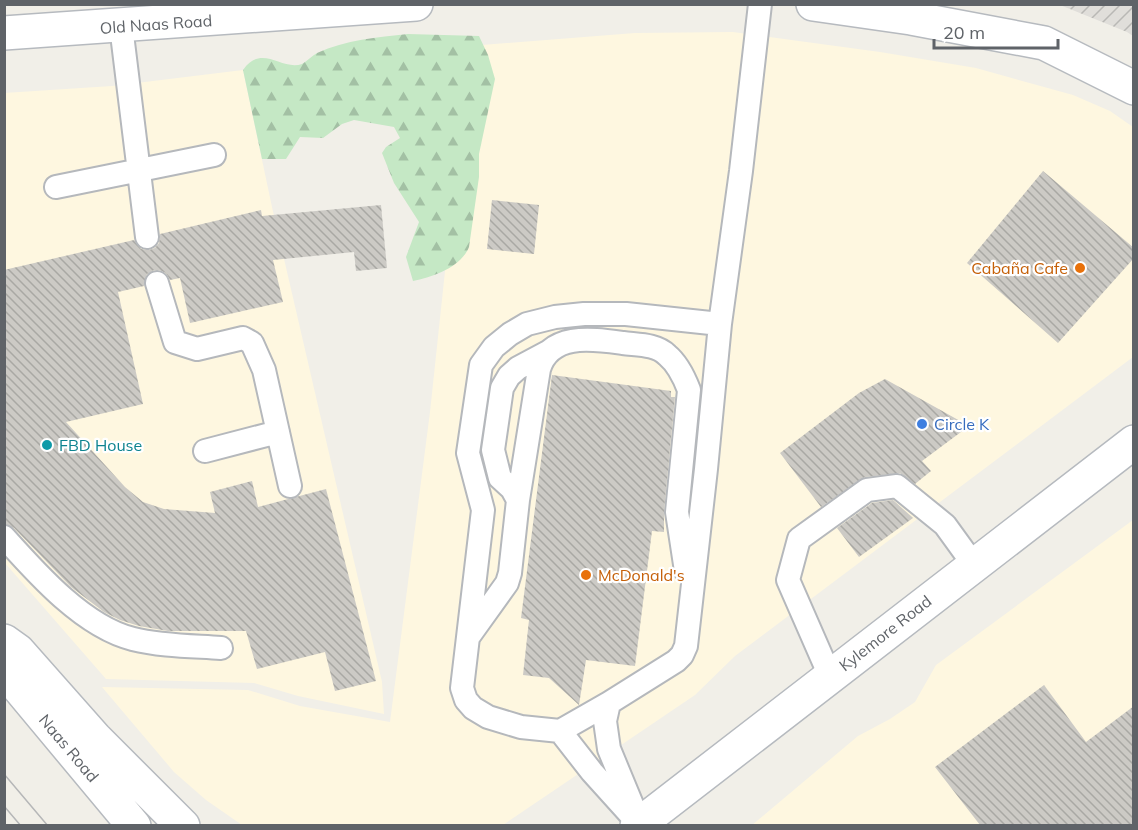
<svg xmlns="http://www.w3.org/2000/svg" width="1138" height="830" font-family="Mulish,sans-serif">
  <style>
    .commercial { fill: #fef7e0 }
    .industrial { fill: url(#industrial-furrows) }
    .forest { fill: url(#forest-firs) }
    .building { fill: url(#building-back-hatch) }
    .lines { fill: none; stroke-linecap: round; stroke-linejoin: round }
    .lane-casing { stroke: #b5b8bc; stroke-width: 26 }
    .secondary-casing { stroke: #b6babf; stroke-width: 36 }
    .lane { stroke: #fff; stroke-width: 22 }
    .secondary { stroke: #fff; stroke-width: 33 }
    .tram { stroke: #b6b7b8; stroke-width: 1.5 }
    .food-dot { fill: #e8710a; stroke: #fff; stroke-width: 2 }
    .shop-dot { fill: #3f7fe0; stroke: #fff; stroke-width: 2 }
    .culture-dot { fill: #0f9aa8; stroke: #fff; stroke-width: 2 }
    .labels { text-anchor: middle; stroke-width: 4.5; stroke-linejoin: round; paint-order: stroke }
    .street-label { font-size: 16px; fill: #5f6368; stroke: #fff }
    .food-label { font-size: 16px; fill: #c56008; stroke: #fff; text-anchor: end }
    .shop-label { font-size: 16px; fill: #366cbe; stroke: #fff; text-anchor: start }
    .culture-label { font-size: 16px; fill: #0d838f; stroke: #fff; text-anchor: start }
  </style>
  <defs>
    <pattern id="industrial-furrows" width="10" height="10" patternUnits="userSpaceOnUse" patternTransform="scale(1.5)"><rect width="10" height="10" fill="#e0deda"/><path d="M-1 1l2-2M0 10L10 0M9 11l2-2" fill="none" stroke="#b9b8b5"/></pattern>
    <pattern id="forest-firs" width="22" height="20" patternUnits="userSpaceOnUse" patternTransform="scale(1.5)"><rect width="22" height="20" fill="#c5e8c5"/><path d="M5 1l3.5 6h-7zM16 11l3.5 6h-7z" fill="#a3c0a4"/></pattern>
    <pattern id="building-back-hatch" width="6" height="6" patternUnits="userSpaceOnUse" patternTransform="scale(1.5)"><rect width="6" height="6" fill="#cccac5"/><path d="M-1 5l2 2M0 0l6 6M5-1l2 2" fill="none" stroke="#a9a8a4"/></pattern>
  </defs>
  <rect width="100%" height="100%" fill="#f1efe8"/>
  <path class="commercial" d="M 733,32 L 880,52 L 976,68 L 1073,95 L 1110,111 L 1133,127 L 1133,357 L 735,656 L 695,695 L 503,825 L 242,825 L 206,800 L 174,772 L 102,687 L 248,690 L 300,706 L 390,722 L 430,412 L 469,46 L 635,33 Z
    M 243,70 L 272,207 L 382,682 L 384,714 L 298,696 L 254,683 L 106,679 L 5,563 L 4,93 L 112,86 Z
    M 1133,520 L 1133,825 L 751,826 L 858,736 L 890,719 L 915,702 L 936,665 Z"/>
  <path class="industrial" d="M 1060,5 L 1133,5 L 1133,36 L 1127,32 Z"/>
  <path class="forest" d="M 408,34 L 479,36 L 488,55 L 495,79 L 479,154 L 479,177 L 469,247 C 461,267 433,277 413,281 L 406,257 L 419,222 L 394,183 L 382,153 L 386,147 L 400,138 L 394,127 L 354,120 L 342,124 L 323,138 L 300,137 L 286,159 L 262,159 L 243,70 C 262,43 281,71 302,64 C 307,61 312,56 317,53 C 346,40 377,37 408,34 Z"/>
  <path class="building" d="M 1043,171 L 1134,248 L 1134,258 L 1058,343 L 967,263 Z
    M 492,200 L 539,205 L 534,254 L 487,249 Z
    M 381,205 L 387,268 L 356,271 L 354,252 L 273,260 L 283,302 L 190,323 L 180,278 L 170,280 L 166,273 L 159,270 L 154,270 L 147,274 L 144,286 L 118,292 L 143,404 L 66,422 L 125,487 L 143,502 L 164,509 L 215,513 L 210,492 L 252,481 L 258,507 L 326,489 L 376,681 L 335,691 L 325,652 L 257,669 L 246,631 L 168,631 L 139,626 L 120,620 L 104,612 L 71,587 L 14,528 L 4,524 L 4,270 L 134,240 L 141,249 L 149,250 L 155,248 L 159,243 L 160,234 L 261,210 L 262,216 Z
    M 552,375 L 671,391 L 671,397 L 675,397 L 664,511 L 664,532 L 652,531 L 635,666 L 586,660 L 579,705 L 549,678 L 523,675 L 529,620 L 521,618 Z
    M 885,379 L 969,426 L 922,461 L 931,471 L 915,484 L 900,473 L 865,477 L 821,507 L 780,453 L 859,393 Z
    M 893,500 L 913,518 L 859,557 L 837,528 L 872,503 Z
    M 1044,685 L 1086,742 L 1134,706 L 1134,825 L 980,825 L 935,767 Z"/>
  <g class="lines">
    <defs>
      <path id="lane" d="M 121,26 L 147,237
        M 56,187 L 214,155
        M 157,283 L 175,342 L 197,349 L 243,338 L 252,343 L 264,370 L 290,486
        M 205,451 L 278,432
        M 518,500 L 512,489 L 500,478 L 493,450 L 502,388 L 509,376 L 518,368 L 548,352
        M 4,537 C 37,574 84,627 133,639 C 161,646 192,646 221,648
        M 469,636 L 507,583 L 510,573 L 518,500 L 539,369 C 550,332 593,339 623,343 C 637,345 656,344 667,355 C 678,364 684,377 689,390 L 677,512 L 686,571
        M 830,676 L 788,580 L 799,539 L 867,490 L 897,486 L 945,525 L 974,565
        M 560,731 L 609,703
        M 629,813 L 592,772 L 560,731 L 521,727 L 488,717 L 473,708 L 466,700 L 462,688 L 483,510 L 468,453 L 481,365 L 494,347 L 510,334 L 527,324 L 555,317 L 584,314 L 626,314 L 720,324
        M 640,824 L 609,749 L 605,721 L 609,703 L 676,661 L 682,655 L 686,646 L 706,469 L 720,324 L 741,171 L 760,4"/>
      <path id="secondary" d="M 813,4 L 911,18 L 1044,43 L 1134,88
        M 4,33 L 416,4
        M 4,641 L 18,651 L 95,738 L 183,826
        M 4,670 L 134,826
        M 637,826 L 1134,442"/>
    </defs>
    <use href="#lane" class="lane-casing"/>
    <use href="#secondary" class="secondary-casing"/>
    <use href="#lane" class="lane"/>
    <use href="#secondary" class="secondary"/>
    <path class="tram" d="M 4,774 L 48,826
      M 4,806 L 21,826"/>
  </g>
  <g class="food-dot">
    <circle cx="1080" cy="268" r="6"/>
    <circle cx="586" cy="575" r="6"/>
  </g>
  <circle class="shop-dot" cx="922" cy="424" r="6"/>
  <circle class="culture-dot" cx="47" cy="445" r="6"/>
  <g class="labels">
    <g class="street-label">
      <text transform="translate(156 24) rotate(-4)" y="6">Old Naas Road</text>
      <text transform="translate(885 633) rotate(-38)" y="6">Kylemore Road</text>
      <text transform="translate(69 748) rotate(50)" y="6">Naas Road</text>
    </g>
    <g class="food-label">
      <text x="1068" y="274">Cabaña Cafe</text>
      <text x="598" y="581" text-anchor="start">McDonald's</text>
    </g>
    <g class="shop-label">
      <text x="934" y="430">Circle K</text>
    </g>
    <g class="culture-label">
      <text x="59" y="451">FBD House</text>
    </g>
  </g>
  <rect width="1138" height="830" fill="none" stroke="#5f6368" stroke-width="12"/>
  <path d="M934 39v9h124v-9" fill="none" stroke="#5f6368" stroke-width="3"/>
  <text x="943" y="39" font-size="18" fill="#5f6368" stroke="#ffffff" stroke-width="4.5" paint-order="stroke">20 m</text>
</svg>
